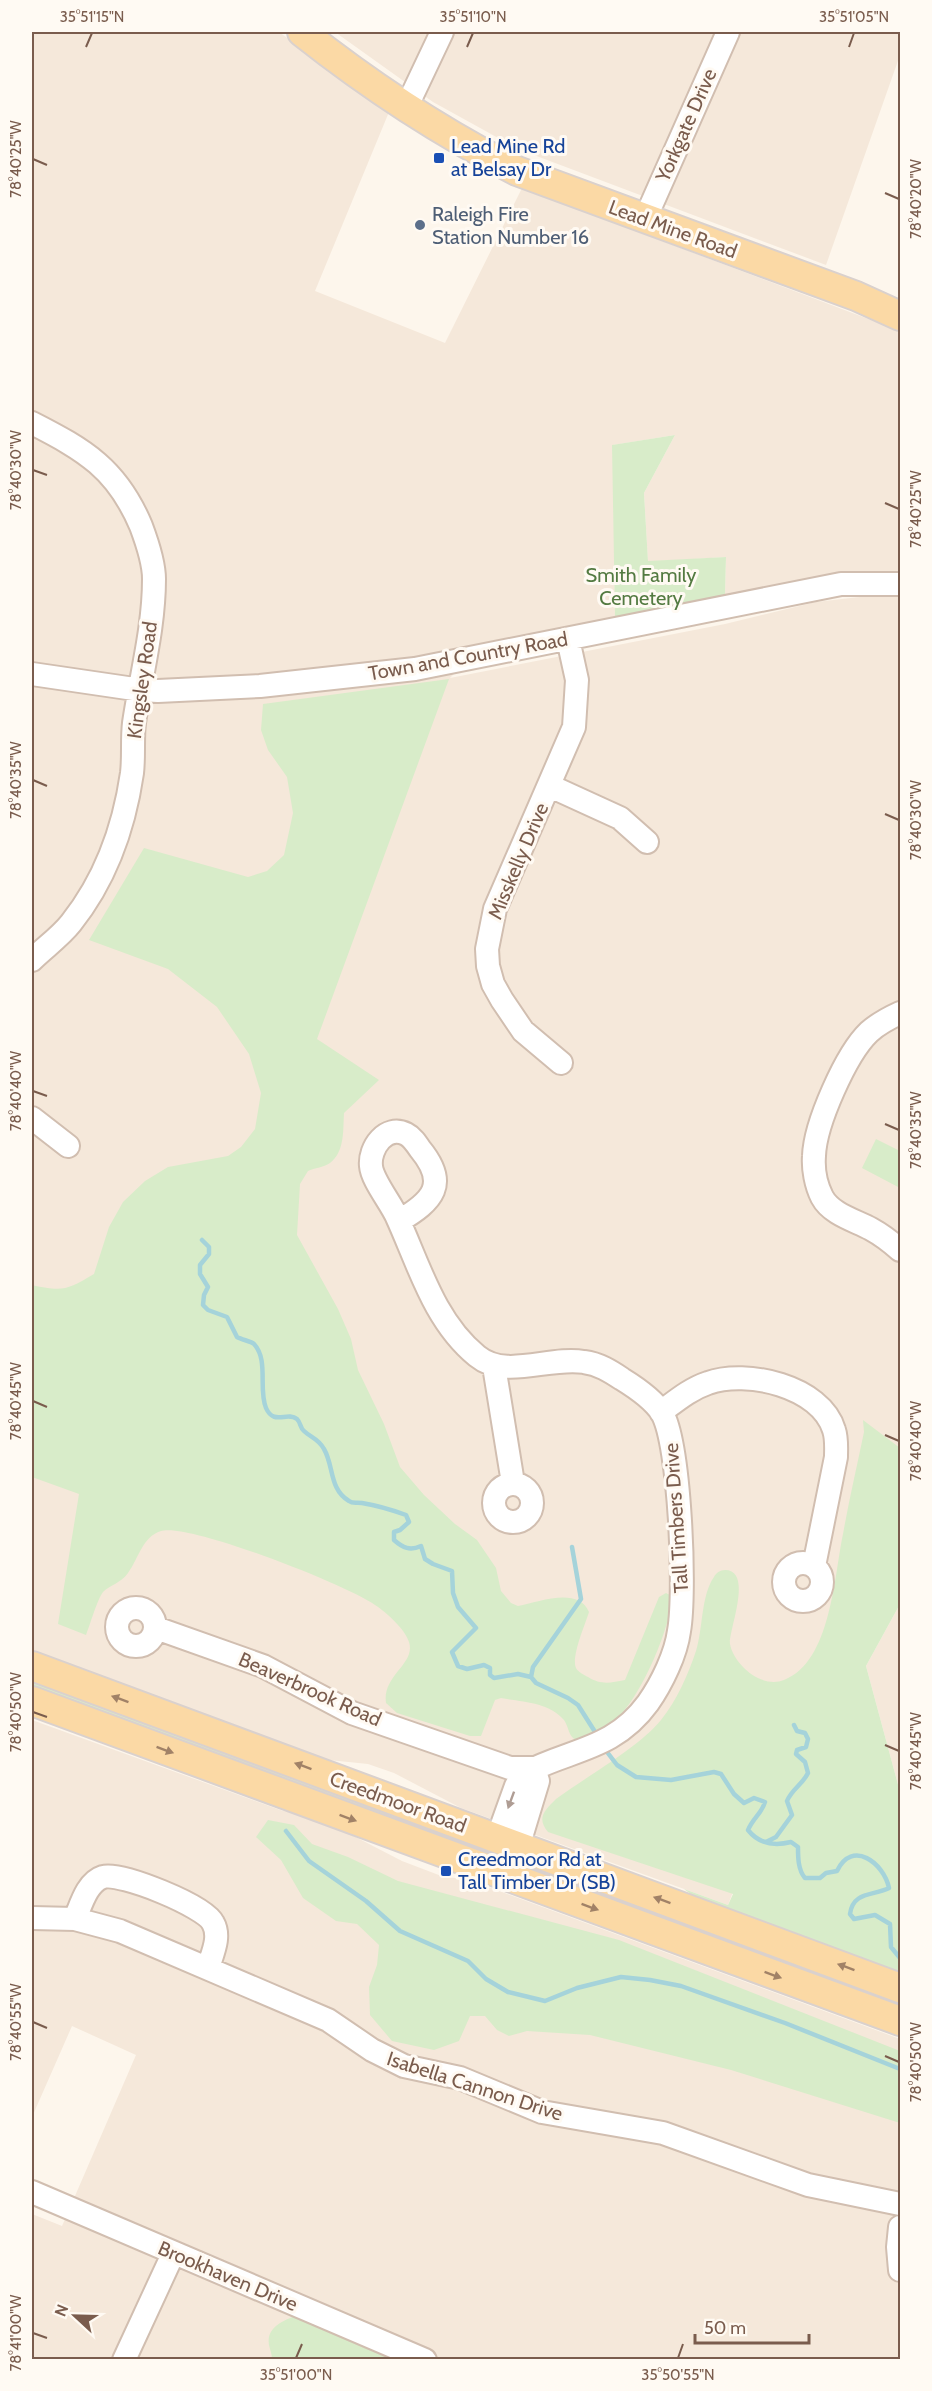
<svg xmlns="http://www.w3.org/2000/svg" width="932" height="2391" font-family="Cabin,sans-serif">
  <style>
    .residential { fill: #f5e8da }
    .green { fill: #d8ecc9 }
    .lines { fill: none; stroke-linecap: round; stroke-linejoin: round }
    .stream { stroke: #a5d3da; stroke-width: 4.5 }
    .minor-casing { stroke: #d1beb0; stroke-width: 26 }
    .major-casing { stroke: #dad1cd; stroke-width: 32 }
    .minor { stroke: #fff; stroke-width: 22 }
    .major { stroke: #fbd9a5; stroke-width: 28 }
    .oneway { fill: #a18267 }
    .oneway2 { fill: #af9d94 }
    .ticks { fill: none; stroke: #7a5c4d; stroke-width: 2 }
    .transit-dot { fill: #1a4fb4; stroke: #fffaf3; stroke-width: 2 }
    .service-dot { fill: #5c6f8a; stroke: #fffaf3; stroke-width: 2 }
    .labels { text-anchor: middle; stroke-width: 6; stroke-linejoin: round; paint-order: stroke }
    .street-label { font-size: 20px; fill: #7a5c4d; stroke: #fffaf3 }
    .transit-label { font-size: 20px; fill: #164399; stroke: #fffaf3; text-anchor: start }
    .service-label { font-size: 20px; fill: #4e5e75; stroke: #fffaf3; text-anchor: start }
    .park-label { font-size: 20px; fill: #537a41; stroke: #fffaf3 }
    .neatline { fill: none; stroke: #7a5c4d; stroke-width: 2 }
    .ticks-label { font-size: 15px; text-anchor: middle; fill: #7a5c4d }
  </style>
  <rect width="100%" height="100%" fill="#fdf6ec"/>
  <path class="residential" d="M 32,32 L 279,32 L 389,112 L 315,291 L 445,343 L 522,188 L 900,331 L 900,575 L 867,571 L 826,575 L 725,595 L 726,557 L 648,562 L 644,493 L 675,435 L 613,445 L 615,619 L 480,647 L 450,678 L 725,624 L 816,602 L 894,593 L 900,595 L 900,1453 L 728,1905 L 461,1808 L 394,1773 L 368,1764 L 329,1760 L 186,1707 L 173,1705 L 122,1686 L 97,1674 L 32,1650 Z
    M 335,32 L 900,32 L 900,55 L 826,265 L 518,149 L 433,102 Z
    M 900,1604 L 900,1792 L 866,1666 Z
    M 32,1720 L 283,1811 L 293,1812 L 342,1830 L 402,1861 L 444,1877 L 467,1879 L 900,2039 L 900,2359 L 32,2359 L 32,2214 L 62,2226 L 136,2055 L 72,2026 L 32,2117 Z"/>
  <path class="green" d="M 675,435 L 644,493 L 648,561 L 726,557 L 725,595 L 615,619 L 612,445 Z
    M 449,679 L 317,1039 L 379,1080 L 344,1113 C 343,1129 345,1152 330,1163 C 325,1167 314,1168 308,1171 L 300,1184 L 297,1235 L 338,1309 L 351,1339 L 358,1370 L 384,1424 L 400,1467 L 424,1495 L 455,1524 L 477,1540 L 496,1568 L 501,1591 L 511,1603 L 518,1606 C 539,1602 578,1586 589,1612 C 585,1625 571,1657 576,1668 C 578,1672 584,1675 588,1677 C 601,1685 610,1683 625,1680 L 659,1597 L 666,1593 L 672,1596 C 671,1628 638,1706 610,1724 C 600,1731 587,1735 576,1740 C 568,1736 569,1727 564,1720 C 549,1702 523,1702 501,1698 L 495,1700 L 481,1736 L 470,1736 L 397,1713 L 386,1703 C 382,1675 416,1664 409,1642 C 405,1629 387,1613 375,1605 C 349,1586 188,1522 161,1531 C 142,1537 139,1558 128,1573 C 121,1583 110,1585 103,1592 C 97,1600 90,1625 86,1635 L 58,1624 L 79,1494 L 32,1477 L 32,1285 C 63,1292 67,1290 94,1274 L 109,1227 L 123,1202 L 145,1181 L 168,1167 L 228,1156 L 241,1147 L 255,1129 L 261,1093 L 249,1054 L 217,1007 L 168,969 L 89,940 L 144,848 L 248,877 L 267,871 L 284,855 L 293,813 L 287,777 L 268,750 L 261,730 L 263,704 Z
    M 876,1139 L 900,1151 L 900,1188 L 862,1168 Z
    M 863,1420 L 900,1448 L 900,1604 L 866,1666 L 900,1792 L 900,1973 L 696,1898 L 684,1889 L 728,1905 L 733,1894 L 548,1832 C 536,1818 545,1810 556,1799 C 587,1776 637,1749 661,1720 C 677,1700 688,1675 696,1651 C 703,1629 701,1595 714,1577 C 716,1573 720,1570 725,1570 C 754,1570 728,1632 730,1644 C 734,1665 762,1689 784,1680 C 831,1662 834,1576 843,1534 C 849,1500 857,1466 864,1432 Z
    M 32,1676 L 900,1997 L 900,2012 L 32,1692 Z
    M 268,1820 L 294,1825 L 312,1844 L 348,1857 L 398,1881 L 619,1940 L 900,2051 L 900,2123 L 731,2070 L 590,2035 L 527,2031 L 509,2036 L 497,2030 L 485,2016 L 470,2016 L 459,2041 L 434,2050 L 392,2041 L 370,2015 L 369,1987 L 377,1965 L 379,1945 L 357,1924 L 336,1921 L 303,1898 L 281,1860 L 256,1837 Z
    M 297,2315 L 400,2359 L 272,2359 C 272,2354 270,2350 269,2345 C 266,2327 283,2321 297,2315 Z"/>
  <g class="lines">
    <path class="stream" d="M 202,1240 L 209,1247 L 209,1254 L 200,1265 L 200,1274 L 208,1287 L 204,1295 L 203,1305 L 208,1310 L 227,1317 L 237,1337 C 242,1340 251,1341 254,1344 C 269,1360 258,1389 266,1408 C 274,1426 287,1411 297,1419 C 301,1423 300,1428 304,1431 C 311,1438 318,1438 324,1449 C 334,1466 329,1489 349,1501 C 353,1504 356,1502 362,1503 C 374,1505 395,1511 406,1515 L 409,1522 L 400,1530 L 394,1532 L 394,1540 C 403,1548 410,1551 421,1546 L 425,1559 L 433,1564 L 452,1571 L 453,1593 L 458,1607 L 476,1628 L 452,1652 L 458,1666 L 467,1669 L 484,1665 L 490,1668 L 490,1675 L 494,1678 L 518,1674 L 531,1677 L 536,1683 L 568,1698 L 578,1705 L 597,1735
      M 531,1677 L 533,1667 L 581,1599 L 572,1547
      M 604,1748 L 617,1765 L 636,1777 L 671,1780 L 714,1772 L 721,1774 L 734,1794 L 744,1803 L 754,1798 L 765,1802 C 762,1813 753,1818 748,1830 C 759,1844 775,1846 791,1842 L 798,1847 C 798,1857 798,1870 805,1878 L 820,1878 L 826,1873 L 837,1871 C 852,1839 884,1863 889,1888 C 874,1896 853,1891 850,1914 L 854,1919 L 875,1915 L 890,1924 L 891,1947 L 900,1958
      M 286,1831 L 309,1861 L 366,1901 L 400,1931 L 468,1961 L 486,1979 L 508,1992 L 545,2001 L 577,1988 L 621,1977 L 650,1980 L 681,1986 L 785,2023 L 900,2069
      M 766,1842 L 776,1837 L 792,1815 L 787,1801 C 792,1789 802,1785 808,1773 L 805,1762 L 796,1754 L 797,1750 L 806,1747 L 808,1739 L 805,1733 L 797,1731 L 794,1725"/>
    <defs>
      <path id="minor" d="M 406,108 L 442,32
        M 645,219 L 728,32
        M 32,423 C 85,450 117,469 141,526 C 147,542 154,562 154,579 C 154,628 141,675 134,723 C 132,739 134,756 132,773 C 124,828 106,879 71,923 C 60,937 44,948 32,960
        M 32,674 L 141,690 L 158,691 L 260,686 L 415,669 L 841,584 L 900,584
        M 550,786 L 620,818 L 647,842
        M 900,1013 C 889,1018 879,1023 869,1032 C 846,1054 815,1124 814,1156 C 813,1169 816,1185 822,1197 C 831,1214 854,1220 871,1229 C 882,1235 891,1242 900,1250
        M 561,1063 L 523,1031 L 502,1000 L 493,984 L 488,966 L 487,949 L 495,909 L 574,727 L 577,680 L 568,639
        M 32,1118 L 68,1146
        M 399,1221 C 433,1201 449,1184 420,1149 C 416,1143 412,1137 406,1134 C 386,1124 369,1148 371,1166 C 372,1180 391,1203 397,1217 C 419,1265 434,1321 477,1356 C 506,1380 549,1356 584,1362 C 599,1364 610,1371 622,1379 C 635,1387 653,1399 662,1413 C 680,1444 686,1592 679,1631 C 676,1654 662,1683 648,1703 C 613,1751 569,1749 523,1774 L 516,1786 L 497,1839
        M 494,1366 L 513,1483
        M 661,1412 C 676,1401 690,1389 708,1383 C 746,1369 821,1386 834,1430 C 837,1439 836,1448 836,1457 L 814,1566
        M494 1503a19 19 0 1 1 38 0a19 19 0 1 1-38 0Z
        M784 1582a19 19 0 1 1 38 0a19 19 0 1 1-38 0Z
        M117 1627a19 19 0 1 1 38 0a19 19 0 1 1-38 0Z
        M 156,1628 L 263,1666 L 352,1713 L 510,1768 L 534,1768
        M 518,1847 L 538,1781 L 534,1768
        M 32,1918 L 75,1919 L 120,1931 L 328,2020 L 372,2050 L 404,2066 L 460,2078 L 542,2112 L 663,2133 L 808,2185 L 900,2204
        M 75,1919 C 81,1905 87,1882 103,1877 C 121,1872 205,1906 213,1923 C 221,1937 212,1954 208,1968
        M 32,2192 L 425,2360
        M 900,2227 L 898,2247 L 900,2270
        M 124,2360 L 173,2254"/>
      <path id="major" d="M 302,32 C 369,85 440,132 517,171 L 856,296 L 900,316
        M 32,1666 L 900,1988
        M 32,1701 L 900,2021"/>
    </defs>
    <use href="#minor" class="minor-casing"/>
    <use href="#major" class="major-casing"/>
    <use href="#minor" class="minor"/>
    <use href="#major" class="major"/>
  </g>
  <defs><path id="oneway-solid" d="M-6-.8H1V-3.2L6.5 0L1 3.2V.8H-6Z" transform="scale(1.5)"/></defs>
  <g class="oneway">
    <use href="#oneway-solid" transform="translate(120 1699) rotate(-160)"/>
    <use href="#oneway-solid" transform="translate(165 1750) rotate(20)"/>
    <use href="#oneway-solid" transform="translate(303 1766) rotate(-160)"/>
    <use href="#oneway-solid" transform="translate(348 1818) rotate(20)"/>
    <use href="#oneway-solid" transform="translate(662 1900) rotate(-160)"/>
    <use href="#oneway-solid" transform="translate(590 1907) rotate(20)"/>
    <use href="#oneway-solid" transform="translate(846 1967) rotate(-160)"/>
    <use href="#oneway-solid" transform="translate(773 1975) rotate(20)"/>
  </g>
  <use class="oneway2" href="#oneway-solid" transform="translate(511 1800) rotate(110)"/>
  <path class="ticks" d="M 86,47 L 92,33M 467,47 L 473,33M 849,47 L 854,33M 33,159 L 47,165M 885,193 L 899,199M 33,470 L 47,475M 885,503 L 899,509M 33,780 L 47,786M 885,814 L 899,820M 33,1091 L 47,1096M 885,1124 L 899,1130M 33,1401 L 47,1407M 885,1435 L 899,1441M 33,1712 L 47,1717M 885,1745 L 899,1751M 33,2022 L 47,2028M 885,2056 L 899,2062M 33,2333 L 47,2338M 296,2358 L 302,2344M 678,2358 L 683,2344"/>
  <g class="transit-dot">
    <rect x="433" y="152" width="12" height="12" rx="3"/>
    <rect x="440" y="1865" width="12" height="12" rx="3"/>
  </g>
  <circle class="service-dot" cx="420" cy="225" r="6"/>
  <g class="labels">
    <g class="street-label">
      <text transform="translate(686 125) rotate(-66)" y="7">Yorkgate Drive</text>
      <text transform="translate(673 229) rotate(20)" y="7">Lead Mine Road</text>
      <text transform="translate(468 656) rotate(-10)" y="7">Town and Country Road</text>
      <text transform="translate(142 680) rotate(-82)" y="7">Kingsley Road</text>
      <text transform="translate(518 861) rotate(-67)" y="7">Misskelly Drive</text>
      <text transform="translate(676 1518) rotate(-94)" y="7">Tall Timbers Drive</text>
      <text transform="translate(310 1689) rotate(24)" y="7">Beaverbrook Road</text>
      <text transform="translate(398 1802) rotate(20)" y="7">Creedmoor Road</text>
      <text transform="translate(475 2086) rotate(18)" y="7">Isabella Cannon Drive</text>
      <text transform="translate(228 2276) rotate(23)" y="7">Brookhaven Drive</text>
    </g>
    <g class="transit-label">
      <text x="451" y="153">Lead Mine Rd<tspan x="451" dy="23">at Belsay Dr</tspan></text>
      <text x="458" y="1866">Creedmoor Rd at<tspan x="458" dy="23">Tall Timber Dr (SB)</tspan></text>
    </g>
    <g class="service-label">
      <text x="432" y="221">Raleigh Fire<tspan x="432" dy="23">Station Number 16</tspan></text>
    </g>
    <g class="park-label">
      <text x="641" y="582">Smith Family<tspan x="641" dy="23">Cemetery</tspan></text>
    </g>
  </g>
  <rect width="932" height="2391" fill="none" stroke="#fffaf3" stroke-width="66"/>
  <g transform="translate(75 2316) rotate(292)" stroke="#fffaf3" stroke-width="4.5" paint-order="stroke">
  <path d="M0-4.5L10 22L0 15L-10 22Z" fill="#7a5c4d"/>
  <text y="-9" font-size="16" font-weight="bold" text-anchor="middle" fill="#7a5c4d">N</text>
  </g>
  <path d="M695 2334v9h114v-9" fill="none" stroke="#7a5c4d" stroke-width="3"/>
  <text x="704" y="2334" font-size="18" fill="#7a5c4d" stroke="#fffaf3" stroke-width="4.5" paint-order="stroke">50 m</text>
  <rect x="33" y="33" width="866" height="2325" class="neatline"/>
  <g class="ticks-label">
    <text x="92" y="22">35°51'15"N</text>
    <text x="473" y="22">35°51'10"N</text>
    <text x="854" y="22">35°51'05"N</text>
    <text transform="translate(16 159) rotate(-90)" y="5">78°40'25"W</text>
    <text transform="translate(916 199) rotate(-90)" y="5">78°40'20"W</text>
    <text transform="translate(16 470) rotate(-90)" y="5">78°40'30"W</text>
    <text transform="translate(916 509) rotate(-90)" y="5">78°40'25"W</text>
    <text transform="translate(16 780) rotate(-90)" y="5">78°40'35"W</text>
    <text transform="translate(916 820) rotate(-90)" y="5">78°40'30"W</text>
    <text transform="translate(16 1091) rotate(-90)" y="5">78°40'40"W</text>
    <text transform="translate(916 1130) rotate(-90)" y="5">78°40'35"W</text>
    <text transform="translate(16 1401) rotate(-90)" y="5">78°40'45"W</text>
    <text transform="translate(916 1441) rotate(-90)" y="5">78°40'40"W</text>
    <text transform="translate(16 1712) rotate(-90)" y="5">78°40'50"W</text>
    <text transform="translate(916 1751) rotate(-90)" y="5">78°40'45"W</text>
    <text transform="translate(16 2022) rotate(-90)" y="5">78°40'55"W</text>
    <text transform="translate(916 2062) rotate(-90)" y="5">78°40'50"W</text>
    <text transform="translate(16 2333) rotate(-90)" y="5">78°41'00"W</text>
    <text x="296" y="2380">35°51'00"N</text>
    <text x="678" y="2380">35°50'55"N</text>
  </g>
</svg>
